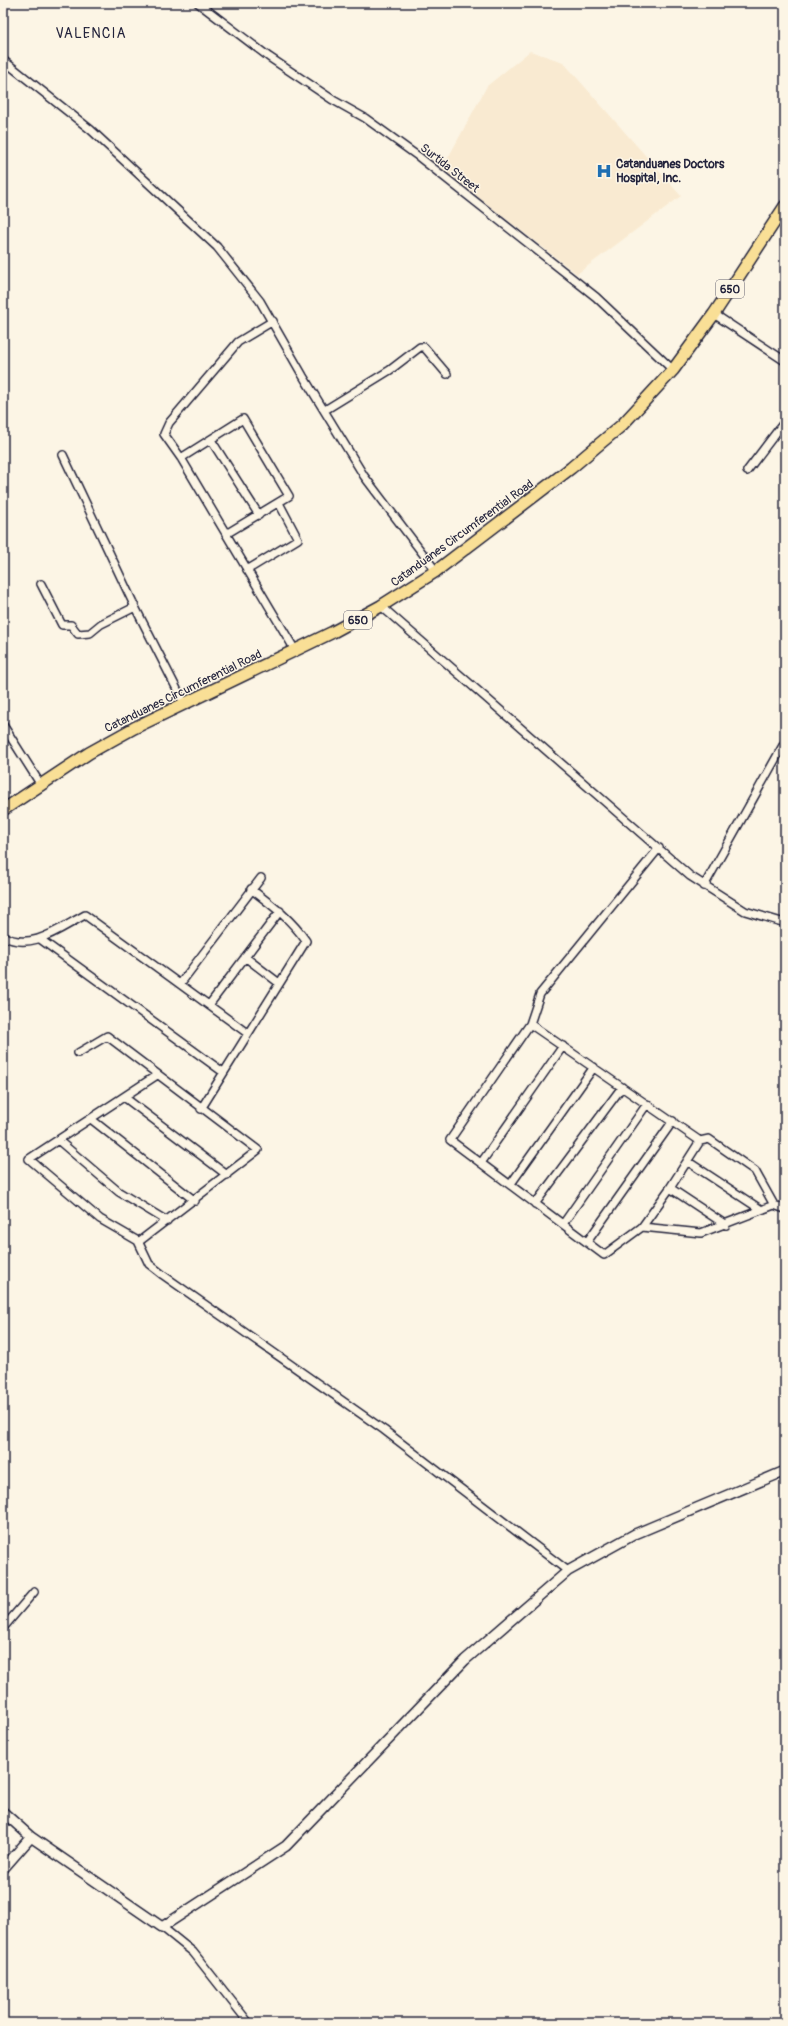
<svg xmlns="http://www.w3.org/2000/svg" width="788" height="2026" font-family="Pangolin,sans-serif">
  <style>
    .built { fill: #f9ead1 }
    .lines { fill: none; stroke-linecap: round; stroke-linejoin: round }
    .minor-casing { stroke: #22223b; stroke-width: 10 }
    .tertiary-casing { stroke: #22223b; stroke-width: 12 }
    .primary-casing { stroke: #22223b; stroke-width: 14 }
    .minor { stroke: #fcf5e5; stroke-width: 7 }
    .tertiary { stroke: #fcf5e5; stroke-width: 9 }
    .primary { stroke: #f9df96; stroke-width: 11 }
    .labels { text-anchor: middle; stroke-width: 3; stroke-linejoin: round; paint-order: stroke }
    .shield { fill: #fcf5e5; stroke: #63616e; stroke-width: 1 }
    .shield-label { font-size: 11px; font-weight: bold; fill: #22223b }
    .poi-label { font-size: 12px; font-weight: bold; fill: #22223b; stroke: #fcf5e5; text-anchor: start }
    .street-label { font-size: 12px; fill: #22223b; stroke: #fcf5e5 }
    .quarter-label { font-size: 14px; letter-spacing: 1px; fill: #22223b; stroke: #fcf5e5 }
  </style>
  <rect width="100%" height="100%" fill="#fcf5e5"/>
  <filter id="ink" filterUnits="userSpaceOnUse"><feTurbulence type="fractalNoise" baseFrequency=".025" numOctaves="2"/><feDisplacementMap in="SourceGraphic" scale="8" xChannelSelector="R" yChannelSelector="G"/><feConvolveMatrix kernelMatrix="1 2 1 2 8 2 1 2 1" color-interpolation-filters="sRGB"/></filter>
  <g filter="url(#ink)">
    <path class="built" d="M 530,51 L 563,62 L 681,196 L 577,274 L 442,169 L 487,86 Z"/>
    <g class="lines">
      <defs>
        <path id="minor" d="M 198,3 L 269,57 L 333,100 L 365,118 L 419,157 L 596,297 L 673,370
          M 3,60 L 91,130 L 217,247 L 260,301 L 303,376 L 364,476 L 436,571
          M 714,314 L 785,361
          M 273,321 L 238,342 L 169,423 L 164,434 L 181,458 L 295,650
          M 325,410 L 390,370 L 420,347 L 424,347 L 447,374
          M 211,440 L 259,515
          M 63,455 L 135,607 L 184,703
          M 181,458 L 243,419 L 289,496 L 226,534
          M 747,471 L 785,421
          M 247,570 L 298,539 L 279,503
          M 41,584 L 62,625 L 71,625 L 78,634 L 90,633 L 101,624 L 135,607
          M 381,606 L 690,876 L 745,911 L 785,923
          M 3,725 L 41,785
          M 659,848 L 540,994 L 530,1024 L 450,1140 L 604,1255 L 642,1227 L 670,1188 L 700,1141
          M 704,886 L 785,742
          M 3,936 C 31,952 60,928 85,915 L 247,1033
          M 40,939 L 223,1072
          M 245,957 L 279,983
          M 180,984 L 261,878
          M 209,1005 L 280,911
          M 530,1024 L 700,1141 L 709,1139 L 755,1171 L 774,1205
          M 78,1053 L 107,1036 L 258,1150 L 141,1240 L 138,1241 L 100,1219 L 29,1159 L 157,1075
          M 124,1097 L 227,1175
          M 201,1109 L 306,941 C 291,919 272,905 251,889
          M 91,1119 L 195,1201
          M 58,1140 L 119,1192 L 167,1221
          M 687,1161 L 760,1209
          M 481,1163 L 563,1046
          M 510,1185 L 594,1067
          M 670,1188 L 726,1225
          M 535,1204 L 622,1087
          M 563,1224 L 647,1104
          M 642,1227 L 701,1233 L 774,1205 L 785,1209
          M 138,1241 L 149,1264 L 163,1275 L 384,1430 L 568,1571
          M 587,1242 L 673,1121
          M 3,1628 L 34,1592
          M 162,1927 L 193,1952 L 249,2023"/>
        <path id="tertiary" d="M 3,1812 L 31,1837 L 162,1927 L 286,1846 L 465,1660 L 568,1571 L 635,1534 L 785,1471
          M 3,1869 L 31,1837"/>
        <path id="primary" d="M 3,810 L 89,753 L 134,728 L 333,632 L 381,606 L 436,571 L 571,468 L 622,425 L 673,370 L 714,314 L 785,206"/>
      </defs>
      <use href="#minor" class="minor-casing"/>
      <use href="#tertiary" class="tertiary-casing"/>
      <use href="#primary" class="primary-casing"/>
      <use href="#minor" class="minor"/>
      <use href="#tertiary" class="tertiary"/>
      <use href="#primary" class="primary"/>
    </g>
  </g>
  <defs>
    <symbol id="hospital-bare" viewBox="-9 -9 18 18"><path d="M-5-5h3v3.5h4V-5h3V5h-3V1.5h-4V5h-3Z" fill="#1f6fb2" stroke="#fcf5e5" stroke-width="2.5" paint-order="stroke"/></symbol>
  </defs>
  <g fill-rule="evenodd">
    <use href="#hospital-bare" x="593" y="160" width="22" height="22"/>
  </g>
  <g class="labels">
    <g class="shield">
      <rect x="716" y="280" width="28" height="18" rx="3"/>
      <rect x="344" y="611" width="28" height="18" rx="3"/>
    </g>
    <g class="shield-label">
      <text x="730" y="293">650</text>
      <text x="358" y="624">650</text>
    </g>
    <g class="poi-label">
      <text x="616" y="168">Catanduanes Doctors<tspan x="616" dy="14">Hospital, Inc.</tspan></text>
    </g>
    <g class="street-label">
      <text transform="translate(450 168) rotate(38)" y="4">Surtida Street</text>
      <text transform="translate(462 533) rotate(-36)" y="4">Catanduanes Circumferential Road</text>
      <text transform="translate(183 691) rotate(-26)" y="4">Catanduanes Circumferential Road</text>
    </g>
    <g class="quarter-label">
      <text x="91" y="38">VALENCIA</text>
    </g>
  </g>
  <rect width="788" height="2026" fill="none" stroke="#fcf5e5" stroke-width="16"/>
  <rect x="8" y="8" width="772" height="2010" fill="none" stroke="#22223b" stroke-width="1.5" filter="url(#ink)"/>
</svg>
